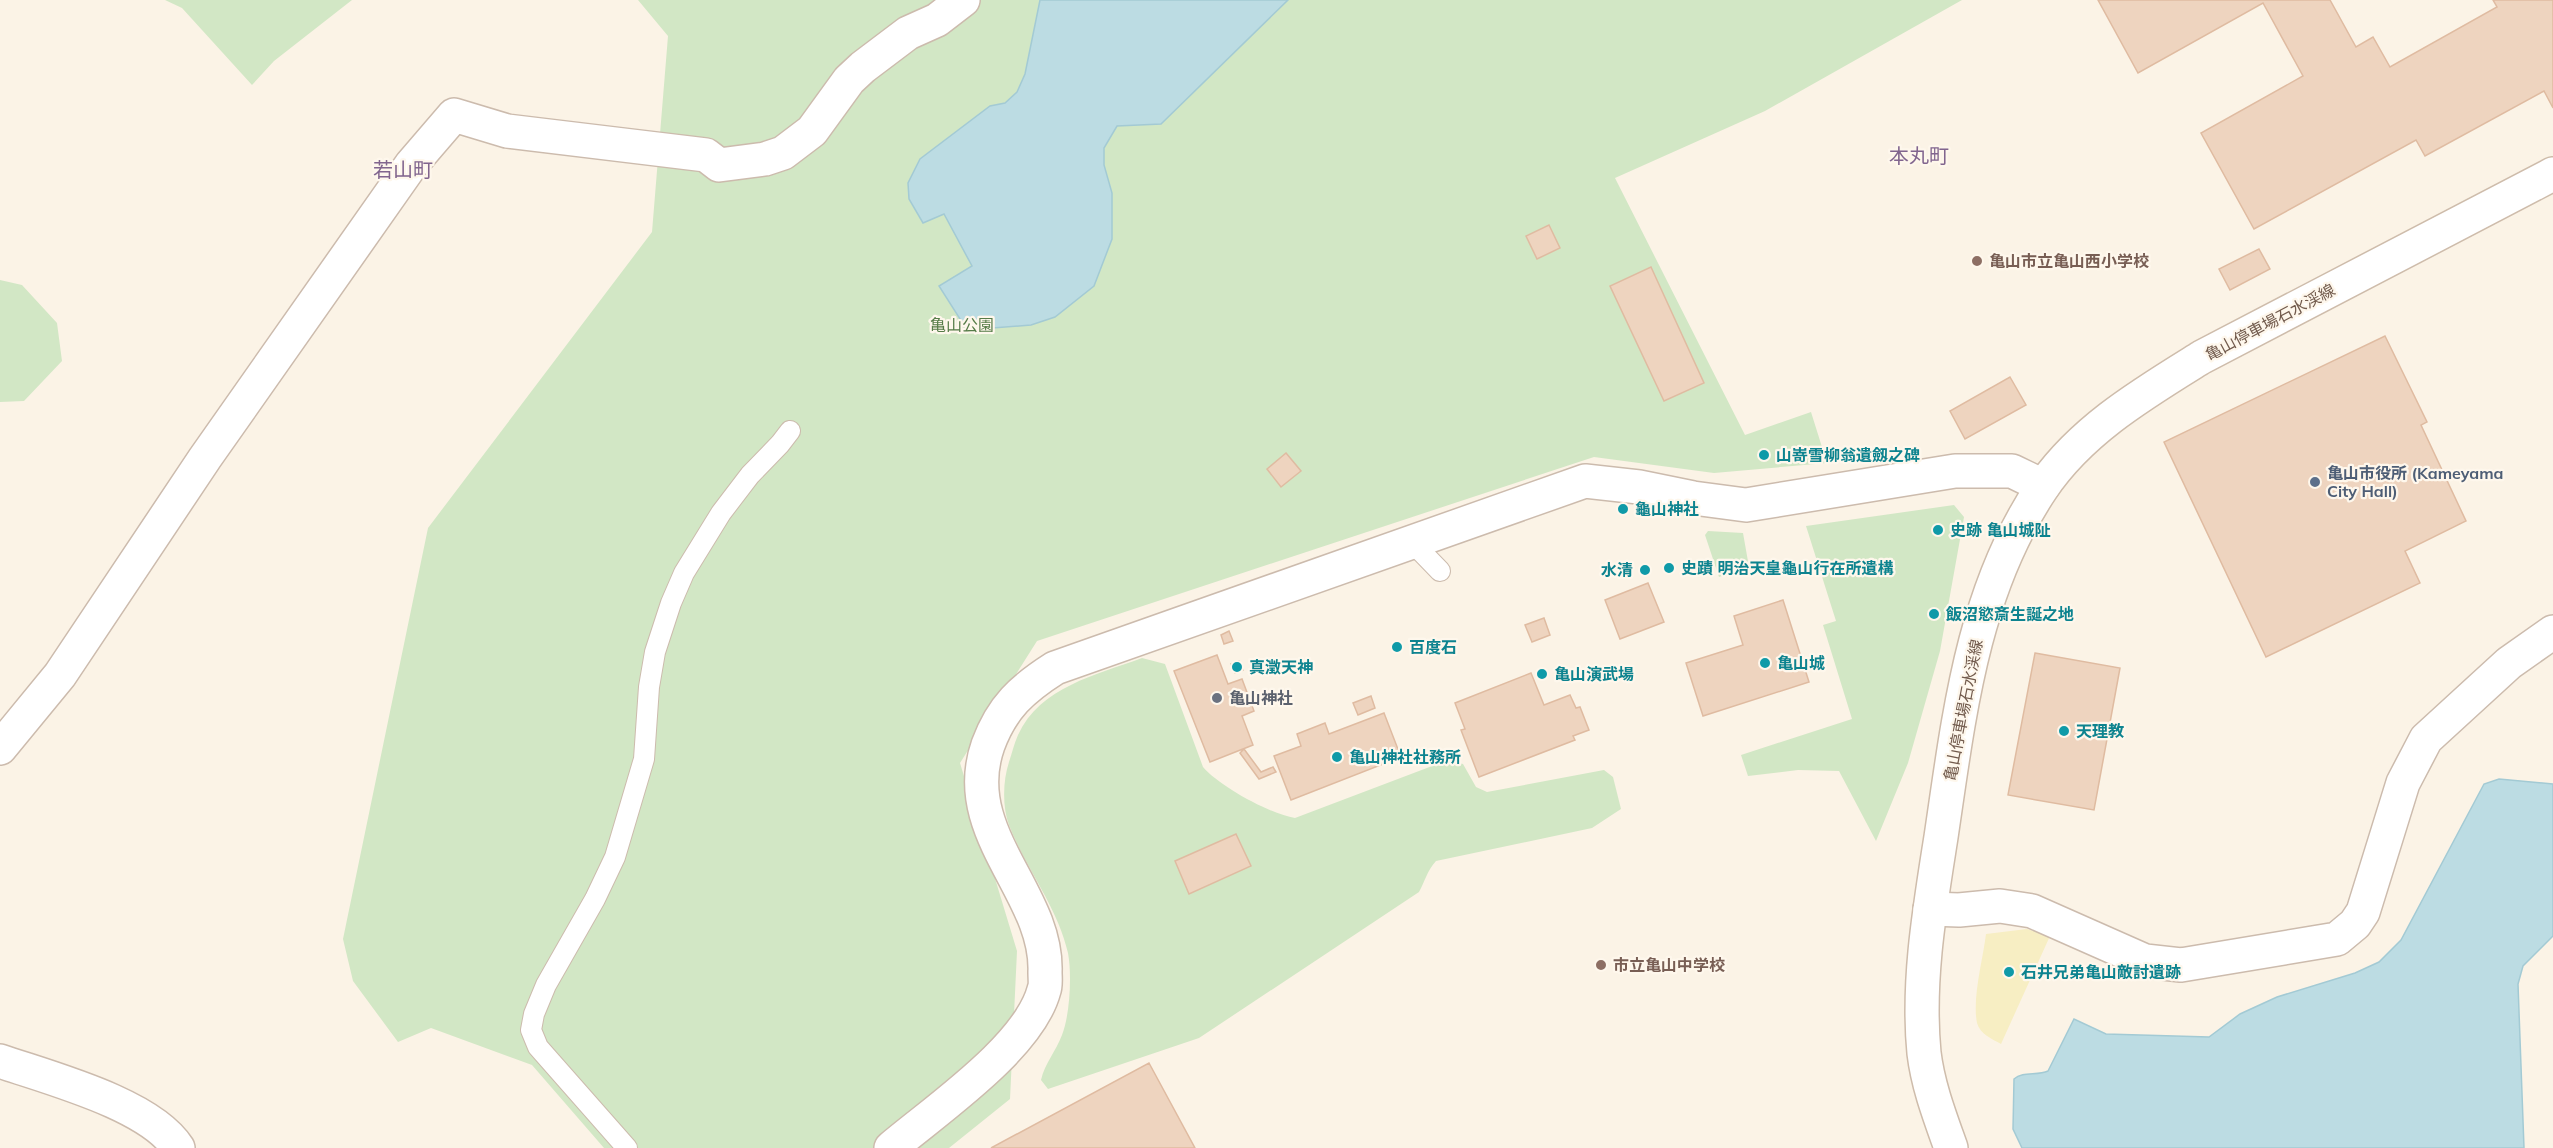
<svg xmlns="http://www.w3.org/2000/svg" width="2553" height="1148" font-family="Mulish,'Noto Sans JP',sans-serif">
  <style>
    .green { fill: #d2e7c5 }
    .sand { fill: #f7eec3 }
    .water { fill: #bcdce3; stroke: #a3cad4; stroke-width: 1.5 }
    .building { fill: #eed4bf; stroke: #dfbba1; stroke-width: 1.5 }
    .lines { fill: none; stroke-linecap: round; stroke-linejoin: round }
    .service-casing { stroke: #ccbbad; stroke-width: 22 }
    .minor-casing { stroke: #ccbbad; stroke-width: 36 }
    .secondary-casing { stroke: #cebcab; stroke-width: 36 }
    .service { stroke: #fff; stroke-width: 20 }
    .minor { stroke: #fff; stroke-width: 33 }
    .secondary { stroke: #fff; stroke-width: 33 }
    .education-dot { fill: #8d6e63; stroke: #fef7ec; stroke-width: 2 }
    .culture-dot { fill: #0f9aa8; stroke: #fef7ec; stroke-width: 2 }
    .service-dot { fill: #5c6f8a; stroke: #fef7ec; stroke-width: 2 }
    .worship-dot { fill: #6b7280; stroke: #fef7ec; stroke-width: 2 }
    .labels { text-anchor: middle; stroke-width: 4.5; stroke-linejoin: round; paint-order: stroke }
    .education-label { font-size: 16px; font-weight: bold; fill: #785e54; stroke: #fef7ec; text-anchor: start }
    .street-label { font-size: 16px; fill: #725b4d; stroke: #fef7ec }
    .park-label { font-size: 16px; fill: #567c48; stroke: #fef7ec }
    .culture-label { font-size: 16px; font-weight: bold; fill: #0d838f; stroke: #fef7ec; text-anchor: start }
    .service-label { font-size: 16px; font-weight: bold; fill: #4e5e75; stroke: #fef7ec; text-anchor: start }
    .worship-label { font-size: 16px; font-weight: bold; fill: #5b616d; stroke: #fef7ec; text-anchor: start }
    .quarter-label { font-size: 20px; fill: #81658e; stroke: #fef7ec }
  </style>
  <rect width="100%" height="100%" fill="#fbf3e6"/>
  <path class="green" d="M 165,0 L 352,0 L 274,61 L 252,85 L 182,8 Z
    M 638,0 L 1962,0 L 1765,111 L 1615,178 L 1745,435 L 1811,412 L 1827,463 L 1714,473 L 1594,457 L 1037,641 L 960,763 L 1017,951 L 1010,1099 L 949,1148 L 604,1148 L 532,1065 L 431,1028 L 398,1042 L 353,981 L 343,939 L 428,528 L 652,232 L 668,36 Z
    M 0,280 L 22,285 L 57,323 L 62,361 L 24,401 L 0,402 Z
    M 1954,505 L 1964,517 L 1940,651 L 1908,763 L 1876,841 L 1839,771 L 1798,770 L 1748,776 L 1741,755 L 1852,719 L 1823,625 L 1836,621 L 1806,526 Z
    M 1708,531 L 1743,533 L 1749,567 L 1719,577 L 1705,535 Z
    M 1142,658 L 1165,664 L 1203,767 C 1219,786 1270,814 1295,818 L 1448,760 L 1463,764 L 1476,787 L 1487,792 L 1604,770 L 1613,777 L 1621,809 L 1592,828 L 1436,861 C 1427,871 1425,881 1419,892 L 1199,1038 L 1048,1089 L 1041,1080 C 1045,1063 1056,1051 1062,1035 C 1070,1015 1072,974 1068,953 C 1058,908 1025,867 1009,825 C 1002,806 1003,780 1009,762 C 1012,753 1014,744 1018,735 C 1040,687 1096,675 1142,658 Z"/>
  <path class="sand" d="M 2027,929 L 2050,936 L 2001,1044 C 1992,1039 1980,1034 1977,1023 C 1972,998 1983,959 1986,934 Z"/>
  <path class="water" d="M 1040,0 L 1288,0 L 1161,124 L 1117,126 L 1104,148 L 1104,165 L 1112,193 L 1112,239 L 1094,286 L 1055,317 L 1031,325 L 967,330 L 939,286 L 972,266 L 944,214 L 923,223 L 909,199 L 908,183 L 920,159 L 990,106 L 1005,103 L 1017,92 L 1025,74 Z
    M 2499,779 L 2553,784 L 2553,936 L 2523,966 L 2518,984 L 2524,1148 L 2022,1148 L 2013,1129 L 2014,1079 C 2023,1071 2037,1076 2048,1071 L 2074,1019 L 2106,1034 L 2209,1037 L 2240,1014 L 2277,997 L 2355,973 L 2379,962 L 2401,940 L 2484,784 Z"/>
  <path class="building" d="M 2098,0 L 2330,0 L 2356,47 L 2373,37 L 2390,67 L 2497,7 L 2493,0 L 2553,0 L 2553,108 L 2544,91 L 2425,156 L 2416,140 L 2254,229 L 2201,133 L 2303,76 L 2263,3 L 2138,73 Z
    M 1549,225 L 1560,248 L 1537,259 L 1526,236 Z
    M 2259,249 L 2270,269 L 2230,290 L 2219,269 Z
    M 1651,267 L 1704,383 L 1664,401 L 1610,286 Z
    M 2385,336 L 2427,422 L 2421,425 L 2466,521 L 2405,551 L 2420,583 L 2266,657 L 2164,442 Z
    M 2010,377 L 2026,405 L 1965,439 L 1950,411 Z
    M 1286,453 L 1301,471 L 1281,487 L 1267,469 Z
    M 1648,583 L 1664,622 L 1620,639 L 1605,600 Z
    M 1783,600 L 1809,682 L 1703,716 L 1686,663 L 1743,645 L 1734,616 Z
    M 1544,618 L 1550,635 L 1532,642 L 1525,625 Z
    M 1229,631 L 1233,641 L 1224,644 L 1221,635 Z
    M 2035,653 L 2120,668 L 2094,810 L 2008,795 Z
    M 1217,655 L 1228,684 L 1242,679 L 1254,711 L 1242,716 L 1253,745 L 1210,762 L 1174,671 Z
    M 1239,661 L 1243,670 L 1235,673 L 1231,664 Z
    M 1531,673 L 1544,705 L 1570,695 L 1576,708 L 1580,707 L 1589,730 L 1573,736 L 1575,740 L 1479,777 L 1461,730 L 1465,729 L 1455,703 Z
    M 1371,696 L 1375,708 L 1358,715 L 1353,703 Z
    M 1384,713 L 1401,757 L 1291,800 L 1274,756 L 1301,746 L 1297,734 L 1325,723 L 1329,734 Z
    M 1244,749 L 1261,772 L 1273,767 L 1276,772 L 1259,779 L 1240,753 Z
    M 1236,834 L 1251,866 L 1189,894 L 1175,861 Z
    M 1149,1063 L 1195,1148 L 991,1148 Z"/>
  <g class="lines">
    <defs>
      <path id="service" d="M 1411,541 L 1440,571
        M 627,1148 L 538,1047 L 531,1030 L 534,1014 L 546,985 L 595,899 L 615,857 L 644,759 L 649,687 L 655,652 L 671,603 L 684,573 L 721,513 L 750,475 L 780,444 L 790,431"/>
      <path id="minor" d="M 0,748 L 60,675 L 205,458 L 411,165 L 454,115 L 507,131 L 706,155 L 719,165 L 765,159 L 783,153 L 812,131 L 849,80 L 863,67 L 908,33 L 937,20 L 963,0
        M 1930,909 L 1959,910 L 2000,906 L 2032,911 L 2145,961 L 2181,965 L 2337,939 L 2355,924 L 2363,912 L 2403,783 L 2426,739 L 2509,663 L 2553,632
        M 0,1061 C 49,1078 150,1104 178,1148
        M 891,1148 C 936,1110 1029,1047 1044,990 C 1046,985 1045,978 1045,972 C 1048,892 957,833 988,745 C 1002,707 1022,689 1055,668 L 1585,481 L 1639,487 L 1693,498 L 1746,505 L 1955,471 L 2012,471 L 2043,486"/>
      <path id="secondary" d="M 1951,1148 C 1940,1117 1928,1086 1924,1053 C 1917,981 1930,907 1941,837 C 1959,716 1972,592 2042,488 C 2081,430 2144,393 2202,357 L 2553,174"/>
    </defs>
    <use href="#service" class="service-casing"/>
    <use href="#minor" class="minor-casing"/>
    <use href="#secondary" class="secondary-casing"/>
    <use href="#service" class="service"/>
    <use href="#minor" class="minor"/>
    <use href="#secondary" class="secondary"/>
  </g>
  <g class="education-dot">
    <circle cx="1977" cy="261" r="6"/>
    <circle cx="1601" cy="965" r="6"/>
  </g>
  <g class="culture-dot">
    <circle cx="1764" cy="455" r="6"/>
    <circle cx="1623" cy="509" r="6"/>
    <circle cx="1938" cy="530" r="6"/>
    <circle cx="1669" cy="568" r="6"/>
    <circle cx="1645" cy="570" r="6"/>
    <circle cx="1934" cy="614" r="6"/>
    <circle cx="1397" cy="647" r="6"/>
    <circle cx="1765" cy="663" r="6"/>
    <circle cx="1237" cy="667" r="6"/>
    <circle cx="1542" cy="674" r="6"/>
    <circle cx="2064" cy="731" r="6"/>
    <circle cx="1337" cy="757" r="6"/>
    <circle cx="2009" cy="972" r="6"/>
  </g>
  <circle class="service-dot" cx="2315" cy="482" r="6"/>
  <circle class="worship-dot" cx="1217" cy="698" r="6"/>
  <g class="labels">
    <g class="education-label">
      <text x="1989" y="267">亀山市立亀山西小学校</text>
      <text x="1613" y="971">市立亀山中学校</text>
    </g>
    <g class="street-label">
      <text transform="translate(2270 322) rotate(-28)" y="6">亀山停車場石水渓線</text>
      <text transform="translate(1963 710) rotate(-79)" y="6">亀山停車場石水渓線</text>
    </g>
    <g class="park-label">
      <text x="962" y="331">亀山公園</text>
    </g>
    <g class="culture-label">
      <text x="1776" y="461">山嵜雪柳翁遺劔之碑</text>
      <text x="1635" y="515">龜山神社</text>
      <text x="1950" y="536">史跡 亀山城阯</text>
      <text x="1681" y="574">史蹟 明治天皇龜山行在所遺構</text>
      <text x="1633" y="576" text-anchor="end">水清</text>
      <text x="1946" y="620">飯沼慾斎生誕之地</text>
      <text x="1409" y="653">百度石</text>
      <text x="1777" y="669">亀山城</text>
      <text x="1249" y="673">真澂天神</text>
      <text x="1554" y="680">亀山演武場</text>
      <text x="2076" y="737">天理教</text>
      <text x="1349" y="763">亀山神社社務所</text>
      <text x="2021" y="978">石井兄弟亀山敵討遺跡</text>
    </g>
    <g class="service-label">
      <text x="2327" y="479">亀山市役所 (Kameyama<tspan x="2327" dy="18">City Hall)</tspan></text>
    </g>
    <g class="worship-label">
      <text x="1229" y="704">亀山神社</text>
    </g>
    <g class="quarter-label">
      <text x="1919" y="163">本丸町</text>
      <text x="403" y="177">若山町</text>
    </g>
  </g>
</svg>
